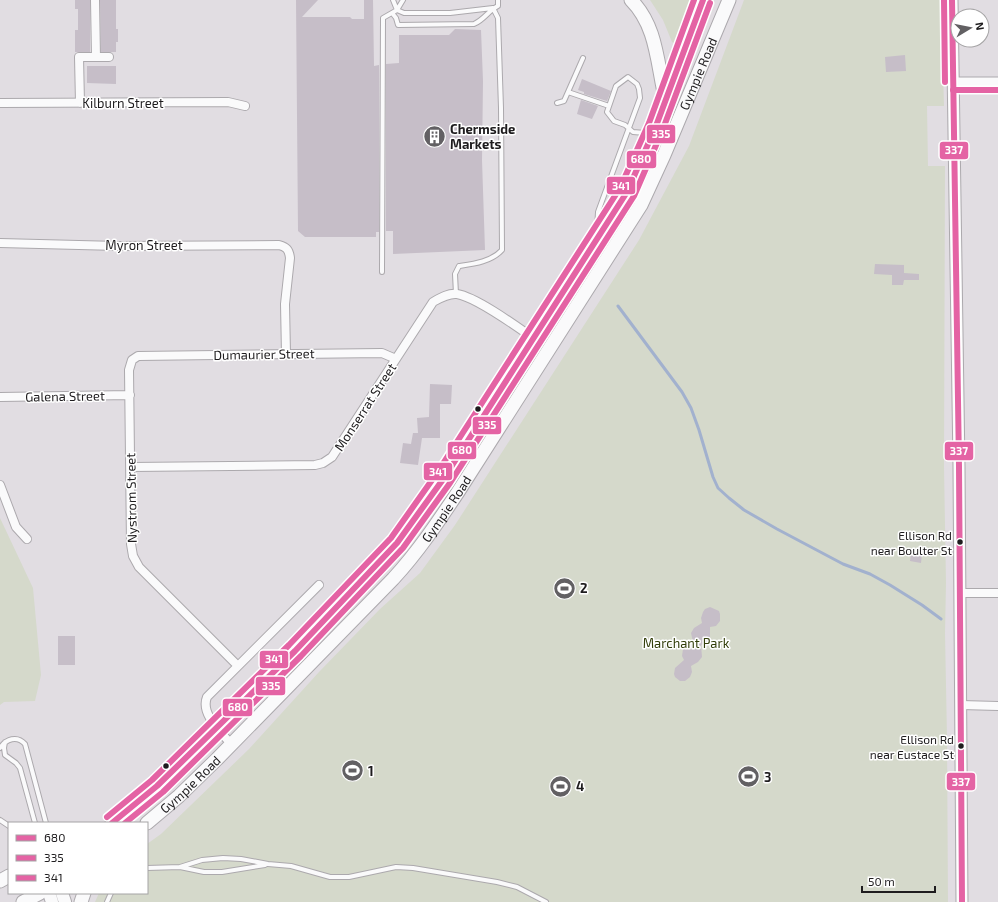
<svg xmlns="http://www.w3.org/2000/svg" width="998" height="902" font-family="'Exo 2',sans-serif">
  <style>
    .green { fill: #d5d9cb }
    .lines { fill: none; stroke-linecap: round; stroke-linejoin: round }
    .stream { stroke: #a2b1ce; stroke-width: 3 }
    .building { fill: #c6bec8 }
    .service-casing { stroke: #aca9ad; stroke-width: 6 }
    .minor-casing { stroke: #aca9ad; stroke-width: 10 }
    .tertiary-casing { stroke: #aca9ad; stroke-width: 11 }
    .secondary-casing { stroke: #aca9ad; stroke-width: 13 }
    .primary-casing { stroke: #aca9ad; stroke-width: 14 }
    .trunk-casing { stroke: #aca9ad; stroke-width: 15 }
    .service { stroke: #fafafb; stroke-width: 4 }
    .minor { stroke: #fafafb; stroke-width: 8 }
    .tertiary { stroke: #fafafb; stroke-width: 9 }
    .secondary { stroke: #fafafb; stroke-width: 11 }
    .primary { stroke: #fafafb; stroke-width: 12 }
    .trunk { stroke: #fafafb; stroke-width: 13 }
    .bus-1-casing { stroke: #fff; stroke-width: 9 }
    .bus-2-casing { stroke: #fff; stroke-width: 9 }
    .bus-3-casing { stroke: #fff; stroke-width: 9 }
    .bus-4-casing { stroke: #fff; stroke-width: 9 }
    .bus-1 { stroke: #e463a4; stroke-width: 6 }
    .bus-2 { stroke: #e463a4; stroke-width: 6 }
    .bus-3 { stroke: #e463a4; stroke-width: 6 }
    .bus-4 { stroke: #e463a4; stroke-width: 6 }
    .bus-dot { fill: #1e1c1e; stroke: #fff; stroke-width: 1.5 }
    .labels { text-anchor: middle; stroke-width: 3; stroke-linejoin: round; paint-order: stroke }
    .bus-label { font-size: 12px; fill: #1e1c1e; stroke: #fff; text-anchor: end }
    .street-label { font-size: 13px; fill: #1e1c1e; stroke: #fff }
    .poi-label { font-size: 13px; font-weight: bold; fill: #1e1c1e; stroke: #fff; text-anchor: start }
    .park-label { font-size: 13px; fill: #323e0a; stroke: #fff }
    .line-badge { stroke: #fff; stroke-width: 1.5 }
    .badge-label { font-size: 11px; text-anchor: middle; font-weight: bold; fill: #fff }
  </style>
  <rect width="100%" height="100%" fill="#e1dde2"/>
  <path class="green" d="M 650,0 L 692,0 L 679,39 L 675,44 L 672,42 L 663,20 Z
    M 744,0 L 941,0 L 944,106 L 927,106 L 928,166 L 945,166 L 944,467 L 946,583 L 945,633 L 947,738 L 948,902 L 95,902 L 99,893 L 147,893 L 147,844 L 161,834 L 249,749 L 319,672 L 380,609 L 420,573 L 455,525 L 639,240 L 689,146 Z
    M 0,518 L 33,588 L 41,675 L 35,701 L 4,702 L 0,705 Z"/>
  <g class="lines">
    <path class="stream" d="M 618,306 L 682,392 L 691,408 L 699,430 L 713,477 L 718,488 L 729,498 L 744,510 L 777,529 L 843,564 L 870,574 L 890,585 L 922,605 L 941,619"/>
  </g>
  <path class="building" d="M 75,0 L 90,0 L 90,52 L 75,52 L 75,30 L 78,30 L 78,9 L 75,9 Z
    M 100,0 L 116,0 L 116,29 L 118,29 L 118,42 L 116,42 L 116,52 L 101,52 Z
    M 296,0 L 318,0 L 302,17 L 350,17 L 352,19 L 364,19 L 364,0 L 373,0 L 374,66 L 379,65 L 379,232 L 376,232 L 376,237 L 305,237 L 298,231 Z
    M 455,29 L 481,30 L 483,81 L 482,160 L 485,250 L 393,254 L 393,231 L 386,231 L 386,64 L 399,63 L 399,35 L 449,35 Z
    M 905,55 L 906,71 L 886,72 L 885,57 Z
    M 87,66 L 116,66 L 116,84 L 87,83 Z
    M 582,79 L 611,91 L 607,101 L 584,94 L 584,92 L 578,90 Z
    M 581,100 L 598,106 L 592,119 L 577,114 Z
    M 875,264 L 904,265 L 904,273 L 919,274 L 919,280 L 904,280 L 903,285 L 892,285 L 892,275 L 874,274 Z
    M 430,384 L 452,385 L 451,404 L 440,404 L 440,438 L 422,438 L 418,465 L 400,463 L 403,443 L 411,444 L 413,433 L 418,433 L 417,418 L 429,417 Z
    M 911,553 L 922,554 L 921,563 L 910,561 Z
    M 710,607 L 719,611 L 720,614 L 720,621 L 716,626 L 710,627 L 710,639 L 706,643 L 701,645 L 702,657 L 698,662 L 691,666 L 692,672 L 690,677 L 685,681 L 680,681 L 675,677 L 674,674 L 675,668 L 684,660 L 682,656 L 683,649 L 693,642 L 691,633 L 694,628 L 702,623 L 701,618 L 703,612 L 705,609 Z
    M 58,636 L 75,636 L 75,665 L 58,665 Z"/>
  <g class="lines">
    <defs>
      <path id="service" d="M 393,0 L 397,10 L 404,13 L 450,13 L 493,8 L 498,18 L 501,108 L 502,250 C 491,262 473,264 459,266 L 455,274 L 456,294
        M 392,13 L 396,18 L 398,25 L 474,24 C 484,20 489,10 498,6 L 498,0
        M 568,92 L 609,106
        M 557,103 L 564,101 L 583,58
        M 597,230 L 598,212 L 602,201 L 640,98 L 639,89 L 637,84 L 628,77 L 616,86 L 607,112 L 614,121 L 625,125 L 633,132 L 645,133 L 649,134
        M 382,272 L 383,18 L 397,10 L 403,0
        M 5,742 L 4,748 L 5,755 L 16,763 L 20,768 L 35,823
        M 0,748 C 6,739 17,735 25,744 L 46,823
        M 0,820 L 9,826
        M 180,867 L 202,860 L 223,858 L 241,859 L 268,864 L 291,866 L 330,877 L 349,877 L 396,867 L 413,868 L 497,882 L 517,887 L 546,902
        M 147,868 L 180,867 L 204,872 L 222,872 L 265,865
        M 107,902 L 111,893"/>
      <path id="minor" d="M 96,57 L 109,57
        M 0,103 L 228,102 L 245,106
        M 80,103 L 79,57 L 96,57 L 95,0
        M 0,243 L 118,246 L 279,245 C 286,247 289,249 290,258 L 285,304 L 286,354
        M 0,397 L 130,395
        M 131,467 L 315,465 L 323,463 L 332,457 L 433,302 C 440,298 448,293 457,294 C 476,297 516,326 533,338
        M 0,485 L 16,527 L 27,539
        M 959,593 L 998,593
        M 238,666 L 139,567 L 133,556 L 131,544 L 129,370 L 132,360 L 138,356 L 382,353 L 396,359
        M 961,705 L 998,706
        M 232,745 C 221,732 200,714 207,697 L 319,585"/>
      <path id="tertiary" d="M 953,82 L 998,82"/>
      <path id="secondary" d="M 952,0 L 959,466 L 962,902"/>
      <path id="primary" d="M 49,893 L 52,902
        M 62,893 L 65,902"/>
      <g id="trunk">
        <path d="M 631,0 C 658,27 657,66 666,101"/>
        <path d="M 112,823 L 157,786 L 295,651 L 397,543 L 444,478 L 627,192 L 656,126 L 703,0"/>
        <path id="s1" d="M 147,823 L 179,796 L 217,759 L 393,579 C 418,552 438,522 458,492 L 641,205 L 664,155 L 729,0"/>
        <path d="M 0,881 L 9,876"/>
        <path d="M 23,902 L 40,893"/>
        <path d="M 81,902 L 84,893"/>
      </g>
    </defs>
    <use href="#service" class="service-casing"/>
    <use href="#minor" class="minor-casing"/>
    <use href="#tertiary" class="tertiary-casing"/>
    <use href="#secondary" class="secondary-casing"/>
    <use href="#primary" class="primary-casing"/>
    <use href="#trunk" class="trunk-casing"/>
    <use href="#service" class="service"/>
    <use href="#minor" class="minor"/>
    <use href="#tertiary" class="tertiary"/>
    <use href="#secondary" class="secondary"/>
    <use href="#primary" class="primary"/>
    <use href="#trunk" class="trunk"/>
    <defs>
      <path id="bus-1" d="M 112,823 L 157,786 L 295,651 L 397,543 L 444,478 L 627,192 L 656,126 L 703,0"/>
      <path id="bus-2" d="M 944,0 L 945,82
        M 953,90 L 998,90
        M 125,823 L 163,792 L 301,656 L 403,548 L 450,483 L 634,196 L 663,129 L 710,3"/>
      <path id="bus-3" d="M 107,817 L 152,780 L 289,645 L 391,538 L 437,473 L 620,188 L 649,123 L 694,0"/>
      <path id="bus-4" d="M 952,0 L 959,466 L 962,902"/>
    </defs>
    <use href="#bus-1" class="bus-1-casing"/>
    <use href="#bus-2" class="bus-2-casing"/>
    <use href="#bus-3" class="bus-3-casing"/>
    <use href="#bus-4" class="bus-4-casing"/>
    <use href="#bus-1" class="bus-1"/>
    <use href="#bus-2" class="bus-2"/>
    <use href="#bus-3" class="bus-3"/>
    <use href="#bus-4" class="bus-4"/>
  </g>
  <defs>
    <symbol id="building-disc" viewBox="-11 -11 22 22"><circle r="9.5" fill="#626063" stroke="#fff"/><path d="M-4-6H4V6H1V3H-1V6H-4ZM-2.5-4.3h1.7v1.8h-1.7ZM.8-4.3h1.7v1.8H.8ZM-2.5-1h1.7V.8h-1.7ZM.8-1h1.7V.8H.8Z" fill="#fff"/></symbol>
    <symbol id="stadium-disc" viewBox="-11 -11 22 22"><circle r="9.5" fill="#626063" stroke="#fff"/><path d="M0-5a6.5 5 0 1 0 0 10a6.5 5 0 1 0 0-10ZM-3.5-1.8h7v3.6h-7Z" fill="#fff"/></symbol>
  </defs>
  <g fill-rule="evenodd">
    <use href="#building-disc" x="422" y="124" width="25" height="25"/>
    <use href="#stadium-disc" x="552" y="576" width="25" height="25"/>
    <use href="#stadium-disc" x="340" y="758" width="25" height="25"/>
    <use href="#stadium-disc" x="736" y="764" width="25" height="25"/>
    <use href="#stadium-disc" x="548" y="774" width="25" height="25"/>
  </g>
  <g class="bus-dot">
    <circle cx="478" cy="409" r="3.5"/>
    <circle cx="960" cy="542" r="3.5"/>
    <circle cx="961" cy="746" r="3.5"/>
    <circle cx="166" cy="766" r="3.5"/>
  </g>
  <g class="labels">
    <g class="bus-label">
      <text x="952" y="540">Ellison Rd<tspan x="952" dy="15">near Boulter St</tspan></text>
      <text x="954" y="744">Ellison Rd<tspan x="954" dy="15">near Eustace St</tspan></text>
    </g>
    <g class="street-label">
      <text dy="5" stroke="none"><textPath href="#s1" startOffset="939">Gympie Road</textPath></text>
      <text x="123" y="108">Kilburn Street</text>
      <text x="144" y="250">Myron Street</text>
      <text transform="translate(264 354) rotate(-1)" y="5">Dumaurier Street</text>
      <text transform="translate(65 396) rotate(-1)" y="5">Galena Street</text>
      <text transform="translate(365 407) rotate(-57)" y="5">Monserrat Street</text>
      <text transform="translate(131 498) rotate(-91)" y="5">Nystrom Street</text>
      <text dy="5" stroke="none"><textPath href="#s1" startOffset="435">Gympie Road</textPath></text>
      <text dy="5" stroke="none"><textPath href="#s1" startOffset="58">Gympie Road</textPath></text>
    </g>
    <g class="poi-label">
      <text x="450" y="134">Chermside<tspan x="450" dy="15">Markets</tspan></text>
      <text x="580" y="593">2</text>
      <text x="368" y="776">1</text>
      <text x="764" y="782">3</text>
      <text x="576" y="791">4</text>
    </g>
    <g class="park-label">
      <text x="686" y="648">Marchant Park</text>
    </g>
  </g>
  <g class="line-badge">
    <rect x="646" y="124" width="30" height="20" rx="4" fill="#e463a4"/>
    <rect x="939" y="141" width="30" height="19" rx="4" fill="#e463a4"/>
    <rect x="626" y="150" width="31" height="19" rx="4" fill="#e463a4"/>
    <rect x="606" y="176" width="30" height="19" rx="4" fill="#e463a4"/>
    <rect x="472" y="416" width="30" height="19" rx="4" fill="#e463a4"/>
    <rect x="447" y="441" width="30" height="19" rx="4" fill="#e463a4"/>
    <rect x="944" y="441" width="30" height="20" rx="4" fill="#e463a4"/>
    <rect x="423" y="462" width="30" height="19" rx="4" fill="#e463a4"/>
    <rect x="259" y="650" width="30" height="19" rx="4" fill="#e463a4"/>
    <rect x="255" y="676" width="31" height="20" rx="4" fill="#e463a4"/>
    <rect x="222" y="698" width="31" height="19" rx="4" fill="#e463a4"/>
    <rect x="946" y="772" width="30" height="19" rx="4" fill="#e463a4"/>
  </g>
  <g class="badge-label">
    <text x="661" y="138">335</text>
    <text x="954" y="154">337</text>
    <text x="641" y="163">680</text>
    <text x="621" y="190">341</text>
    <text x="487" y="429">335</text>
    <text x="462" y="454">680</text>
    <text x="959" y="455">337</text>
    <text x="438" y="476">341</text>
    <text x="274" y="663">341</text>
    <text x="271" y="690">335</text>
    <text x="238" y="711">680</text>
    <text x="961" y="786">337</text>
  </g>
  <rect x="8" y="822" width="140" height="72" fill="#ffffff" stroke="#a5a4a5"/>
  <rect x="16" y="835" width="20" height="6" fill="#e463a4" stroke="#a5a4a5"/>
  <text x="44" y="842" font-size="12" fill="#1e1c1e">680</text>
  <rect x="16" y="855" width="20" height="6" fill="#e463a4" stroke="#a5a4a5"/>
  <text x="44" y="862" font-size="12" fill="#1e1c1e">335</text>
  <rect x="16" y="875" width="20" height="6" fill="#e463a4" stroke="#a5a4a5"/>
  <text x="44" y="882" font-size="12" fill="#1e1c1e">341</text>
  <g transform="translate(970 28) rotate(80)"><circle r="19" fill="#ffffff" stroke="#a5a4a5"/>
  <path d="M0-3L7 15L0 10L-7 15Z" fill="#626063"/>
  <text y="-6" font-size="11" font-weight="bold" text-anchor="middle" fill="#1e1c1e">N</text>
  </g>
  <path d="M862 886v6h73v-6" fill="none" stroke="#1e1c1e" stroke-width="2"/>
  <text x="868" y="886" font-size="12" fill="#1e1c1e" stroke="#ffffff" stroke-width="3" paint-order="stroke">50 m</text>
</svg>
